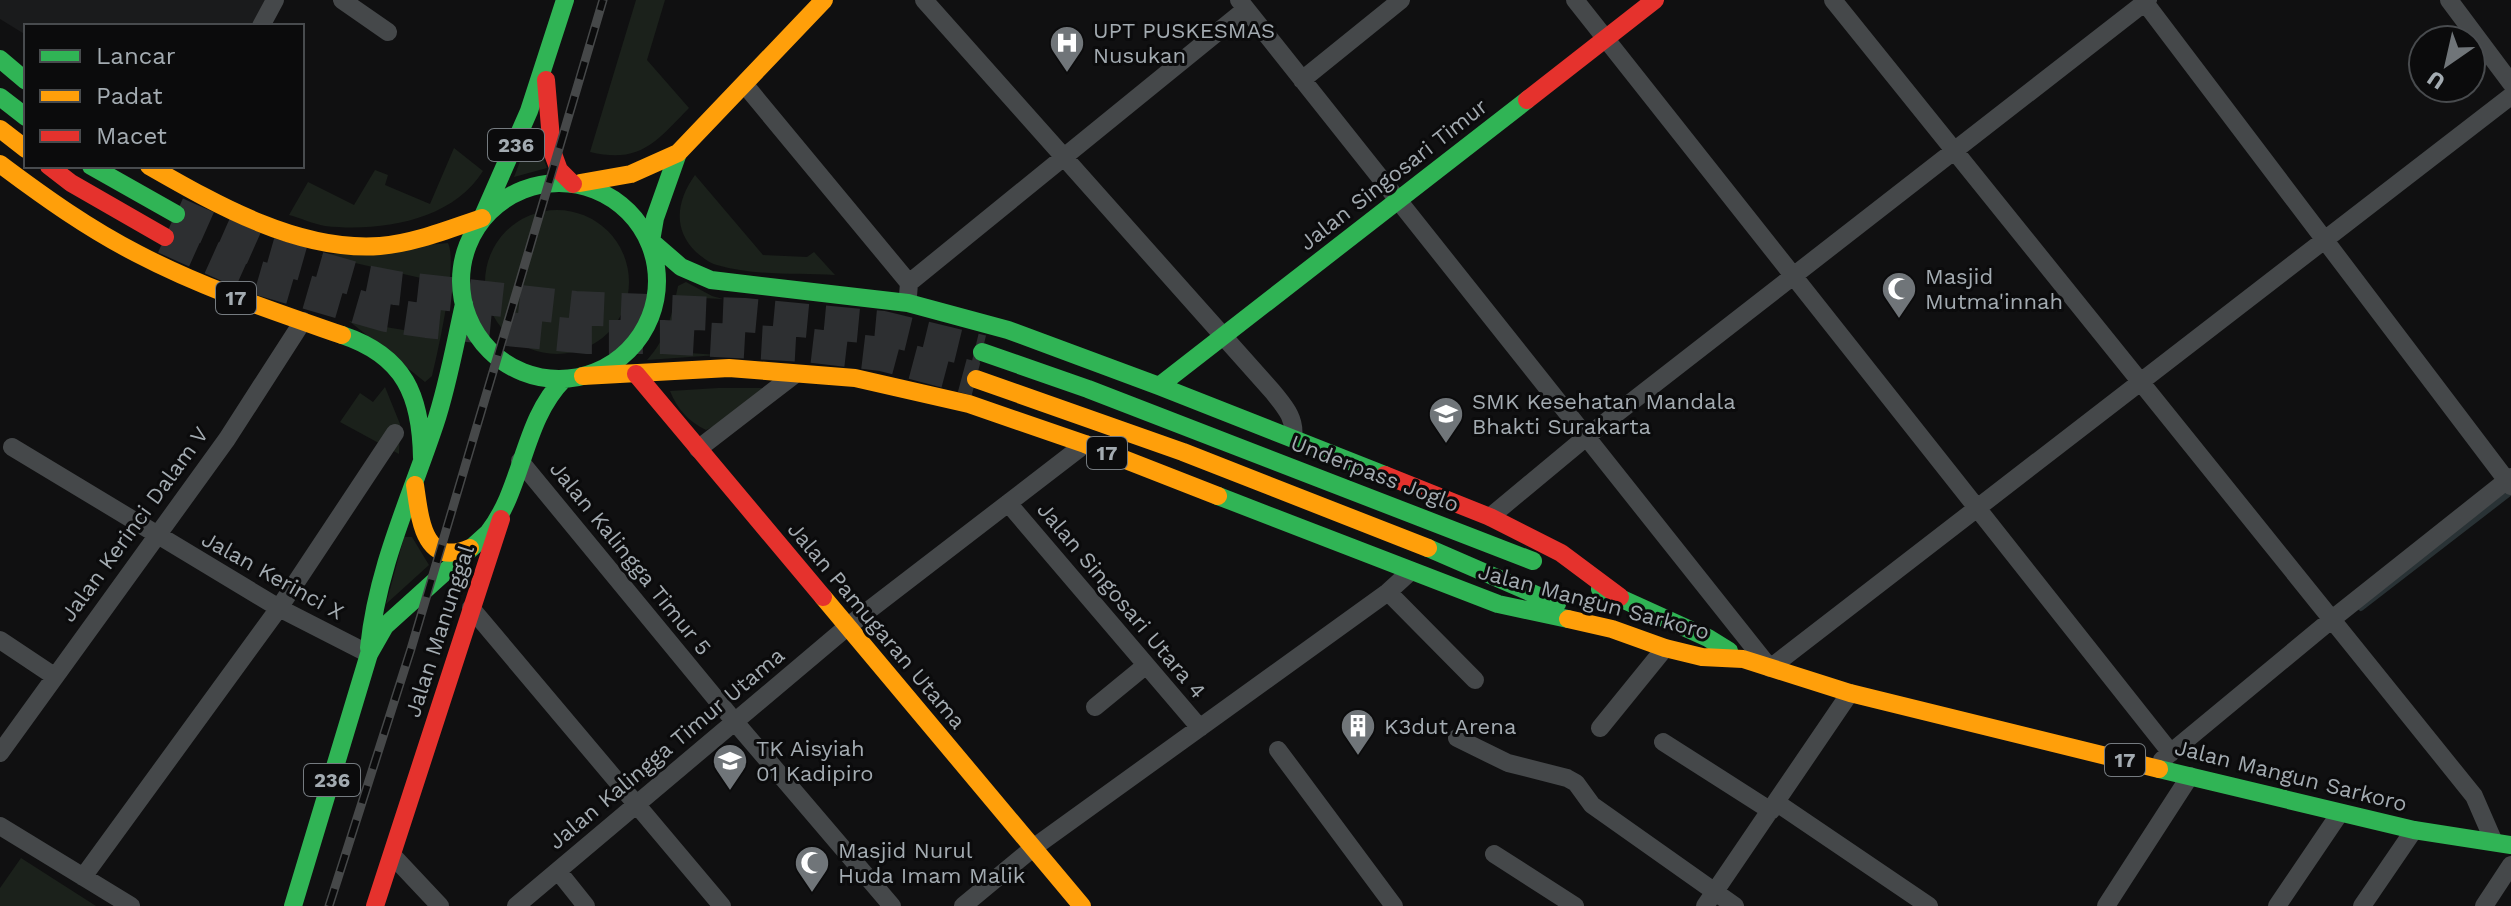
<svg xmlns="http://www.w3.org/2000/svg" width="2511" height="906" font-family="'Work Sans',sans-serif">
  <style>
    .built { fill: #1a1b1c }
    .green { fill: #1b211b }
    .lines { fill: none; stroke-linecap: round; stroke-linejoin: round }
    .stream { stroke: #293235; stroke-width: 6 }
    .highway-tunnel { stroke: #2d2f31; stroke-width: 34; stroke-dasharray: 34 17; stroke-linecap: butt }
    .street { stroke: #45484a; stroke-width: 18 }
    .fast { stroke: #30b455; stroke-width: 18 }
    .slow { stroke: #ff9f0a; stroke-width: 18 }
    .jam { stroke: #e5322d; stroke-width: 18 }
    .rail-casing { stroke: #464849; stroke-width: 9 }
    .rail { stroke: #0b0b0c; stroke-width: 6; stroke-dasharray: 18; stroke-linecap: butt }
    .labels { text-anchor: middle; stroke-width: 6; stroke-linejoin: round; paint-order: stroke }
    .shield { fill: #0b0b0c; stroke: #757b80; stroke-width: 2 }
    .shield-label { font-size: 20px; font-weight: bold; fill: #a3abb1 }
    .poi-label { font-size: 22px; fill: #a3abb1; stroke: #0b0b0c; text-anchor: start }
    .street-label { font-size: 22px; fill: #a3abb1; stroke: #0b0b0c }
  </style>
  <rect width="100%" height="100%" fill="#101011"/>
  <path class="built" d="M 0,0 L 266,0 L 251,26 L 26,26 L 26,35 L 0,19 Z"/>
  <path class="green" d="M 636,0 L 665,0 L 647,60 L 689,108 C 656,142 640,164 590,152 Z
    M 532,130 L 547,168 L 514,177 Z
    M 454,148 L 483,171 C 452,221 380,232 325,226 C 313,224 301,218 289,215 L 308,182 L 354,205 L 375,170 L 388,175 L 385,185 L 430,204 Z
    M 695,175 L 763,255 L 807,257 L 814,252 L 835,275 C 797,273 754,276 717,265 C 709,263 702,257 696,252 C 672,229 677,200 695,175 Z
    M485 282a72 72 0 1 1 144 0a72 72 0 1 1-144 0Z
    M 448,243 C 458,263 438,351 432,376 L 425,382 L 349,321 L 428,334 L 434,281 L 320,255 Z
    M 686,282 L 712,296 L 723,299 L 679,297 L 675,352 L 718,355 L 647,360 C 667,338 672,315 678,286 Z
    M 385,387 L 400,424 L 399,454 L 340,422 L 360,393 L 373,402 Z
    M 718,388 L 764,388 L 719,424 L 706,430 C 689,422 677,409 670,391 Z
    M 404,537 L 412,537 L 429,565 L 386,604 Z
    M 21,858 L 96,906 L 0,906 L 0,888 Z"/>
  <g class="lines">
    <path class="stream" d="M 2361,608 L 2511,492"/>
    <path class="highway-tunnel" d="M 176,214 L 264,253 L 366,282 L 396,288 L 575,308 L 744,315 L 883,328 L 982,352
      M 165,237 L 252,276 L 386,315 L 427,321 L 588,337 L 663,337 L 806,345 L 882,354 L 976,379"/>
    <path class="street" d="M 342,0 L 388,32
      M 924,0 L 1273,392 C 1284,406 1296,418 1293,438
      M 1239,0 L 1770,668 L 2511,96
      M 1575,0 L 2171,753
      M 1833,0 L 2474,796 L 2494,842
      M 2143,0 L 2511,486
      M 2449,0 L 2511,83
      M 261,26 L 275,0
      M 1302,80 L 1401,0
      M 745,85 L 909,283 L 908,296
      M 909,283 L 1246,9
      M 12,447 L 279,608 L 369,654
      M 698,449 L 794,375
      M 520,461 L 735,722 L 892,906
      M 1008,503 L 1200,728
      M 1490,517 L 1585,438 L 2148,0
      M 1388,592 L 1475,680
      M 471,608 L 722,906
      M 0,640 L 54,676
      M 1095,707 L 1145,666
      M 1600,728 L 1665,648
      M 1457,738 L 1508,763 L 1567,778 L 1576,783 L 1592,805 L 1735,906
      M 1663,742 L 1771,811
      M 1278,750 L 1394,906
      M 0,753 L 227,439 L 303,321
      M 2162,760 L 2331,620 L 2511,477
      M 1777,803 L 1929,906
      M 0,826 L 131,906
      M 1494,854 L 1575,906
      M 393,856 L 440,906
      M 558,871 L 586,906
      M 83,877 L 279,608 L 395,433
      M 516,906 L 847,627 L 1085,444
      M 963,906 L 1033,848 L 1388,592 L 1411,571
      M 1705,906 L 1850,693
      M 2106,906 L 2190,776
      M 2277,906 L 2340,813
      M 2362,906 L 2414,830
      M 2484,906 L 2511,865"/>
    <path class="fast" d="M 0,59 L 26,81
      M 0,97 L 26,117
      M 91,166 L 176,214
      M461 281a98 98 0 1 1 196 0a98 98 0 1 1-196 0Z
      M 482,218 L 529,111 L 565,0
      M 651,241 L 681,267 L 711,280 L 908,303 L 1008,330 L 1159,386 L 1385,475
      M 651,241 L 655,218 L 678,153
      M 342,335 C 405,356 421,396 422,458
      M 982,352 L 1088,389 L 1533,561
      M 1159,386 L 1527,100
      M 1218,496 L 1498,604 L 1568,619
      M 1428,548 L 1557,604
      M 1600,589 L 1708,638 L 1729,651
      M 369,648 C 377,568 410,499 435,424 C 448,385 455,344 464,304
      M 2159,769 L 2414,830 L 2511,845
      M 293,906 L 369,654 L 385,626 L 488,533 C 524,487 522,421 564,379"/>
    <path class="slow" d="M 0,129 L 26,149
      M 0,164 C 44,197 89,229 138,254 C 203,288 273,311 342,335
      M 149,166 C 217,205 299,252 380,246 C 415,243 449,229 482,218
      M 580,183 L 631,174 L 678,153 L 824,0
      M 583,376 L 729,368 L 855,378 L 969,404 L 1085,444 L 1218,496
      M 976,379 L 1183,452 L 1428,548
      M 415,485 C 420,518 423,568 470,548
      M 823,597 L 1082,906
      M 1568,619 L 1612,629 L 1665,648 L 1702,657 L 1743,659 L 1850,693 L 2159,769"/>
    <path class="jam" d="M 546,80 L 552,151 L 559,170 L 573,184
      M 1527,100 L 1655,0
      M 49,166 L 71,183 L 165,237
      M 636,374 L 823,597
      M 1385,475 L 1490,517 L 1561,553 L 1620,597
      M 375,906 L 501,519"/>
    <defs>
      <path id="rail" d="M 329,906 L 411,649 L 603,0"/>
    </defs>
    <use href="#rail" class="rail-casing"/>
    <use href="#rail" class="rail"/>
  </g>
  <defs>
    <symbol id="hospital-pin" viewBox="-11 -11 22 30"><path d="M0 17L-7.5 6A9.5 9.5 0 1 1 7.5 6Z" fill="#707579" stroke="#0b0b0c"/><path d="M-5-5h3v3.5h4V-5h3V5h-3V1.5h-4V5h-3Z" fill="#fff"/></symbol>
    <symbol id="mosque-pin" viewBox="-11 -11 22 30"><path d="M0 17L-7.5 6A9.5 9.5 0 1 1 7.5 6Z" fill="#707579" stroke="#0b0b0c"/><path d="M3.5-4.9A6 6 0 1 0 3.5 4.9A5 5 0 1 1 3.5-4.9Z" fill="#fff"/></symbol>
    <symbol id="school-pin" viewBox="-11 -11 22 30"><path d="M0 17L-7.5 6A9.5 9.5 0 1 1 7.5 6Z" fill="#707579" stroke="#0b0b0c"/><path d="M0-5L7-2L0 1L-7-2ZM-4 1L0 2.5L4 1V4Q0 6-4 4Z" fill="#fff"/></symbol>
    <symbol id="building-pin" viewBox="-11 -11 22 30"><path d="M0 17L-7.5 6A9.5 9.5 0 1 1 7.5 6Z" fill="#707579" stroke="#0b0b0c"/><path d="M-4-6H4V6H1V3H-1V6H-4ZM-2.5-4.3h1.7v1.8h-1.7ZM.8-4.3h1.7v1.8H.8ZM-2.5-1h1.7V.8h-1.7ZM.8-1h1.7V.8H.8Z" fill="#fff"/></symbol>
  </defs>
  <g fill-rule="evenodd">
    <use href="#hospital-pin" x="1047" y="23" width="40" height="54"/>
    <use href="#mosque-pin" x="1879" y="269" width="40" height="54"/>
    <use href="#school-pin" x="1426" y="394" width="40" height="54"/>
    <use href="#building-pin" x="1338" y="706" width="40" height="54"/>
    <use href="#school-pin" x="710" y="741" width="40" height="54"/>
    <use href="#mosque-pin" x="792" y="843" width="40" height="54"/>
  </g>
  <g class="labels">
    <g class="shield">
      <rect x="488" y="129" width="56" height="32" rx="6"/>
      <rect x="216" y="282" width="40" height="32" rx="6"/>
      <rect x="1087" y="437" width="40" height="32" rx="6"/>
      <rect x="2105" y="744" width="40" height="32" rx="6"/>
      <rect x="304" y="764" width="56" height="32" rx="6"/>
    </g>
    <g class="shield-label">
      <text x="516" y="152">236</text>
      <text x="236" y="305">17</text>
      <text x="1107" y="460">17</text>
      <text x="2125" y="767">17</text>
      <text x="332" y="787">236</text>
    </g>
    <g class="poi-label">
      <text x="1093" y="38">UPT PUSKESMAS<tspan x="1093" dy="25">Nusukan</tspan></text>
      <text x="1925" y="284">Masjid<tspan x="1925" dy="25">Mutma'innah</tspan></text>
      <text x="1472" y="409">SMK Kesehatan Mandala<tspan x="1472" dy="25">Bhakti Surakarta</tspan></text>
      <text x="1384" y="734">K3dut Arena</text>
      <text x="756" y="756">TK Aisyiah<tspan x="756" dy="25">01 Kadipiro</tspan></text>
      <text x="838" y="858">Masjid Nurul<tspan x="838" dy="25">Huda Imam Malik</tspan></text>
    </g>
    <g class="street-label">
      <text transform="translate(1393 174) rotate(-38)" y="8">Jalan Singosari Timur</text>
      <text transform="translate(1375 473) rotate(21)" y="8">Underpass Joglo</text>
      <text transform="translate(134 524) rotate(-54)" y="8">Jalan Kerinci Dalam V</text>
      <text transform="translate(631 558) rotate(51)" y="8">Jalan Kalingga Timur 5</text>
      <text transform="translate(273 575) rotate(29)" y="8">Jalan Kerinci X</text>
      <text transform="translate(1122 600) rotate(50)" y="8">Jalan Singosari Utara 4</text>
      <text transform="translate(1594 601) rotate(15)" y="8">Jalan Mangun Sarkoro</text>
      <text transform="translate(877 625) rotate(50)" y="8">Jalan Pamugaran Utama</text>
      <text transform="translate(439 631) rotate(-72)" y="8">Jalan Manunggal</text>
      <text transform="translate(666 748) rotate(-40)" y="8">Jalan Kalingga Timur Utama</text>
      <text transform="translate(2291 775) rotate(14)" y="8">Jalan Mangun Sarkoro</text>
    </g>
  </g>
  <rect x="24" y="24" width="280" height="144" fill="#0b0b0c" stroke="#484b4e" stroke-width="2"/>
  <rect x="40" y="50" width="40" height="12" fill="#30b455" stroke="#484b4e" stroke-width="2"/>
  <text x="96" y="64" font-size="24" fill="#a3abb1">Lancar</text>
  <rect x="40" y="90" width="40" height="12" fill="#ff9f0a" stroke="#484b4e" stroke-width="2"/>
  <text x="96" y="104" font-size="24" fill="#a3abb1">Padat</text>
  <rect x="40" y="130" width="40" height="12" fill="#e5322d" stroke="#484b4e" stroke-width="2"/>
  <text x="96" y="144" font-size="24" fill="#a3abb1">Macet</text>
  <g transform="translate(2447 64) rotate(214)"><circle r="38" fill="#0b0b0c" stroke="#484b4e" stroke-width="2"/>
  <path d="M0-6L14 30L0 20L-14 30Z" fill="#707579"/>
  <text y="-12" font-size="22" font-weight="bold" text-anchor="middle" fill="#a3abb1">U</text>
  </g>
</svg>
